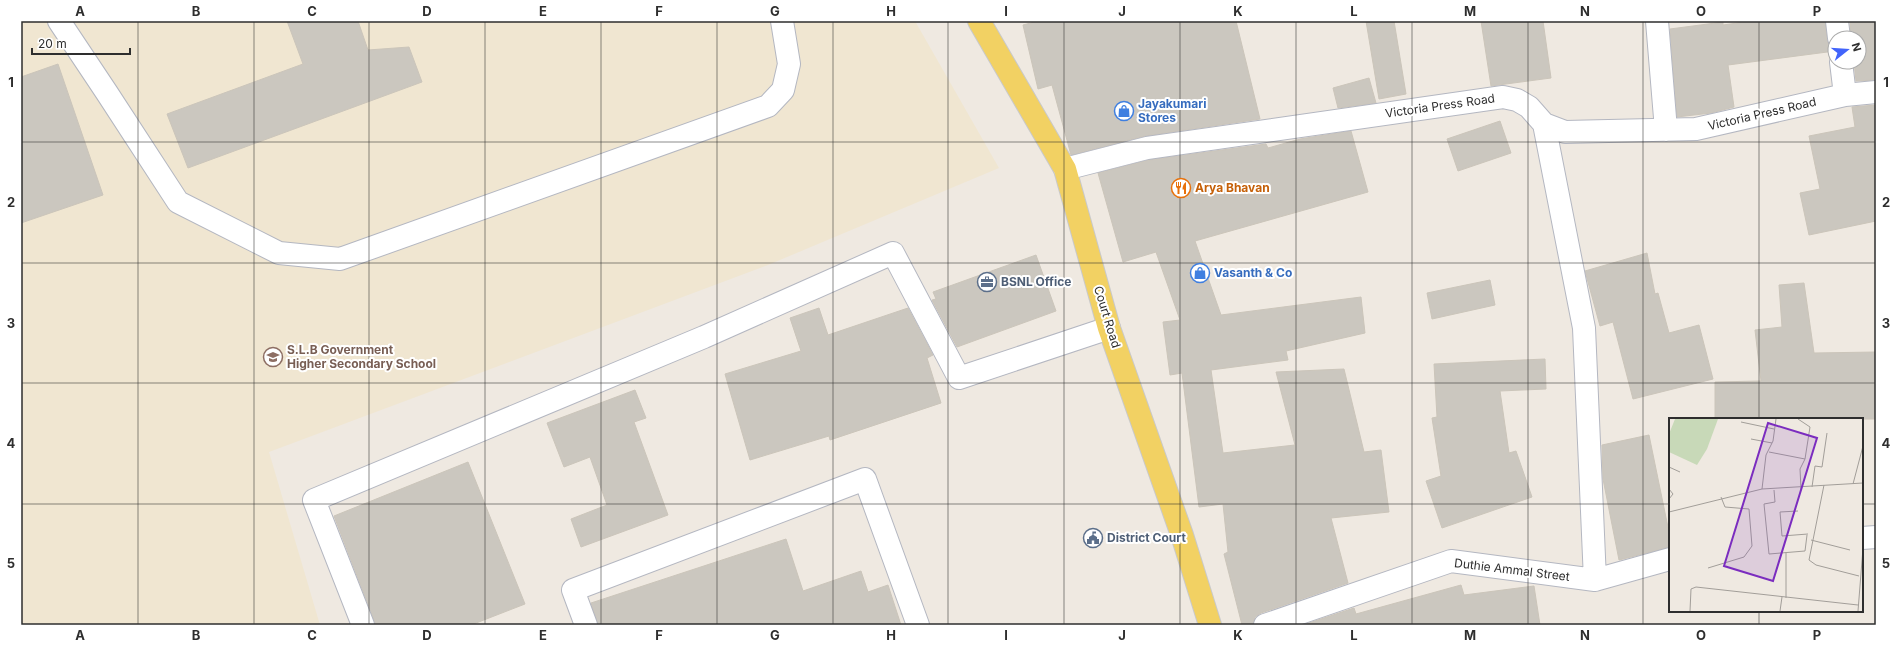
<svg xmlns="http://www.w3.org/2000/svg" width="1897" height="646" font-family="Inter,sans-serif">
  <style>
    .education { fill: #f0e6d1 }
    .building { fill: #cbc7bf; stroke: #cbc5ba }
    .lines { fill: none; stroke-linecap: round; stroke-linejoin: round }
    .minor-casing { stroke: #b4b7c1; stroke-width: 24 }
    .major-casing { stroke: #c9c9c9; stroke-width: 24 }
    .minor { stroke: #fff; stroke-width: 22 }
    .major { stroke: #f2d163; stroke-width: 22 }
    .grid { fill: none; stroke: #2e2e2e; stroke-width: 1; stroke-opacity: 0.55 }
    .labels { text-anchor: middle; stroke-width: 4; stroke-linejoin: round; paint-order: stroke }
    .shop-label { font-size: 12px; font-weight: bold; fill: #366cbe; stroke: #fff; text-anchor: start }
    .street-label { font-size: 12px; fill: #2e2e2e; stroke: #fff }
    .food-label { font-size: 12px; font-weight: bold; fill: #c56008; stroke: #fff; text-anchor: start }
    .service-label { font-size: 12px; font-weight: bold; fill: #4e5e75; stroke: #fff; text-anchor: start }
    .education-label { font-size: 12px; font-weight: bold; fill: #785e54; stroke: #fff; text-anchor: start }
    .inset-road { fill: none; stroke: #a29e99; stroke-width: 1 }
    .view { fill: #7b2cbf; fill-opacity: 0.15; stroke: #7b2cbf; stroke-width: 2 }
    .inset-edge { fill: none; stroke: #2e2e2e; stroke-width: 2 }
    .neatline { fill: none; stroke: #2e2e2e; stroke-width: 1.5 }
    .grid-label { font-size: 13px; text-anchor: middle; font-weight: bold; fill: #2e2e2e }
  </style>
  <rect width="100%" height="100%" fill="#efe9e1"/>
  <path class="education" d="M 21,21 L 915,21 L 999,168 L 768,265 L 269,452 L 320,625 L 21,625 Z"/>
  <path class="building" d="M 287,21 L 358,21 L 368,50 L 409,47 L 422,82 L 188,168 L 167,114 L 303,64 Z
    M 1038,21 L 1236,21 L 1260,119 L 1145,136 L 1071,155 L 1052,85 L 1038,89 L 1023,25 Z
    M 1366,21 L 1394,21 L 1406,94 L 1379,99 Z
    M 1481,21 L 1543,21 L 1551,78 L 1491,86 Z
    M 1751,21 L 1825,21 L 1827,40 L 1829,45 L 1835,51 L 1728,65 L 1734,107 L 1711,113 L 1677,117 L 1670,29 L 1723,22 L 1723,25 Z
    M 1850,21 L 1876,21 L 1876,80 L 1856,81 L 1854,62 L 1859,62 L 1859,38 L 1851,38 Z
    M 58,64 L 103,195 L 21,223 L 21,77 Z
    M 1369,78 L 1376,103 L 1338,108 L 1333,88 Z
    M 1876,105 L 1876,221 L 1809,235 L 1800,193 L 1820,189 L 1809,136 L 1855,127 L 1852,107 Z
    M 1500,121 L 1511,153 L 1458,171 L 1447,139 Z
    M 1351,131 L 1368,192 L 1195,241 L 1221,315 L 1361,297 L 1365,333 L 1286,351 L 1288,360 L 1211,370 L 1223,453 L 1295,445 L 1276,372 L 1344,369 L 1364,452 L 1381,450 L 1389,512 L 1331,518 L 1348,583 L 1261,613 L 1255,617 L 1253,625 L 1242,625 L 1224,554 L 1228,552 L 1223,504 L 1199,507 L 1182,373 L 1170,375 L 1163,322 L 1180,320 L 1156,252 L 1123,262 L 1098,173 L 1149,160 L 1266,144 L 1268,148 L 1300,139 Z
    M 1647,253 L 1655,294 L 1658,293 L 1669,333 L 1699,325 L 1713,379 L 1633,399 L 1613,322 L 1600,326 L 1585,271 Z
    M 1036,255 L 1056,311 L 957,347 L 932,300 L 936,299 L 933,292 Z
    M 1490,280 L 1495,305 L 1432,319 L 1427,293 Z
    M 1804,283 L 1814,353 L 1876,352 L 1876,419 L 1715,419 L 1715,382 L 1761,381 L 1755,330 L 1782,327 L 1779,285 Z
    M 819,308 L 828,335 L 908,308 L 933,355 L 927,358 L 941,403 L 830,440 L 829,436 L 750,460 L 725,374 L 801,351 L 790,318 Z
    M 1545,359 L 1546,389 L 1500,391 L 1509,453 L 1516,451 L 1532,497 L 1442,528 L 1426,481 L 1441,476 L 1432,418 L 1437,417 L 1434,364 Z
    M 635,390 L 646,418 L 634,422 L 668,515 L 581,547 L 571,519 L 607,505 L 590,457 L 564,467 L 547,423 Z
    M 1649,435 L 1670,537 L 1670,547 L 1619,560 L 1603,479 L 1602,445 Z
    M 468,462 L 525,604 L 471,625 L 376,625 L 334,516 Z
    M 786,539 L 803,591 L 861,571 L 868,592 L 888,585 L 901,625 L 598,625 L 591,603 Z
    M 1461,585 L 1464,595 L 1534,586 L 1540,625 L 1303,625 L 1354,608 L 1356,614 Z"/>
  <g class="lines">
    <defs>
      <path id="minor" d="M 59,21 L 107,93 L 178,202 L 279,253 L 340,259 L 768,106 L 783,90 L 789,64 L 782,21
        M 1657,21 L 1666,130
        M 1837,21 L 1839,38
        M 1841,62 L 1845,95
        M 1544,124 L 1584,328 L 1595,580
        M 1065,169 L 1147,148 L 1503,97 L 1517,100 L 1529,107 L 1544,124 L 1565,132 L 1696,129 L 1845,95 L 1876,92
        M 1862,538 L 1876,537
        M 363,625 L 314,500 L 704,337 L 893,253 L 959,378 L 1109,328
        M 586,625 L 573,590 L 865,479 L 918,625
        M 1265,625 L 1451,561 L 1595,580 L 1670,559"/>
      <path id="major" d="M 979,21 L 1065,169 L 1109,328 L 1182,535 L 1210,625"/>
    </defs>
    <use href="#minor" class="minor-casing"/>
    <use href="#major" class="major-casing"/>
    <use href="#minor" class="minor"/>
    <use href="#major" class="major"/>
  </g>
  <path class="grid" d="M 138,21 L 138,625M 254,21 L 254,625M 369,21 L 369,625M 485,21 L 485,625M 601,21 L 601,625M 717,21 L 717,625M 833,21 L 833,625M 948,21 L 948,625M 1064,21 L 1064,625M 1180,21 L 1180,625M 1296,21 L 1296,625M 1412,21 L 1412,625M 1528,21 L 1528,625M 1643,21 L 1643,625M 1759,21 L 1759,419M 21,142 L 1876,142M 21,263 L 1876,263M 21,383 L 1876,383M 21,504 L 1670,504M 1862,504 L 1876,504M 1759,611 L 1759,625"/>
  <defs>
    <symbol id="shop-ring" viewBox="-11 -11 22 22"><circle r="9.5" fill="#fff" stroke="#3f7fe0" stroke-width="1.5"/><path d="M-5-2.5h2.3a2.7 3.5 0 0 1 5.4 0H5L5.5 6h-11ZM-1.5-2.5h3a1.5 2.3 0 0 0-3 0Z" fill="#3f7fe0"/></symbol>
    <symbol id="restaurant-ring" viewBox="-11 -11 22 22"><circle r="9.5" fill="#fff" stroke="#e8710a" stroke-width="1.5"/><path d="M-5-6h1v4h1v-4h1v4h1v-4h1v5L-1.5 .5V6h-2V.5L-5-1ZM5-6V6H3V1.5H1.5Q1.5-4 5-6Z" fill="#e8710a"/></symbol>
    <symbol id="office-ring" viewBox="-11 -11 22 22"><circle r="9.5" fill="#fff" stroke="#5c6f8a" stroke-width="1.5"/><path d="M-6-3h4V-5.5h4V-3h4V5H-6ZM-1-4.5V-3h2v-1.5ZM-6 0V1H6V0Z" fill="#5c6f8a"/></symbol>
    <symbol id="school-ring" viewBox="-11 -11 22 22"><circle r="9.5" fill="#fff" stroke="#8d6e63" stroke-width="1.5"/><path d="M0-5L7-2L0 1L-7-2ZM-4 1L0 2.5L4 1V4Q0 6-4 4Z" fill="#8d6e63"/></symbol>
    <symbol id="civic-ring" viewBox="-11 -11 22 22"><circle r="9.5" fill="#fff" stroke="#5c6f8a" stroke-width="1.5"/><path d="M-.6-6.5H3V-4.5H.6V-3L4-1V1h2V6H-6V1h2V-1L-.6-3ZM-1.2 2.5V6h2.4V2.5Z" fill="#5c6f8a"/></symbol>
  </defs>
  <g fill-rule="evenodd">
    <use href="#shop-ring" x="1113" y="100" width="22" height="22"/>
    <use href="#restaurant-ring" x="1170" y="177" width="22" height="22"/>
    <use href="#shop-ring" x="1189" y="262" width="22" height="22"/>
    <use href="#office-ring" x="976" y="271" width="22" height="22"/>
    <use href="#school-ring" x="262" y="346" width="22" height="22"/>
    <use href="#civic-ring" x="1082" y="527" width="22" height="22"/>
  </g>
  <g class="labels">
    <g class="shop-label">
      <text x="1138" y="108">Jayakumari<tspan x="1138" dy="14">Stores</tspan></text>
      <text x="1214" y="277">Vasanth &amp; Co</text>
    </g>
    <g class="street-label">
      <text transform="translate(1440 106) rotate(-8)" y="4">Victoria Press Road</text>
      <text transform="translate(1762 114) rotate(-13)" y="4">Victoria Press Road</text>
      <text transform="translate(1107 317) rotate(73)" y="4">Court Road</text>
      <text transform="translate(1512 570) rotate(7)" y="4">Duthie Ammal Street</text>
    </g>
    <g class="food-label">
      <text x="1195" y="192">Arya Bhavan</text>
    </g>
    <g class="service-label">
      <text x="1001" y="286">BSNL Office</text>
      <text x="1107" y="542">District Court</text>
    </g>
    <g class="education-label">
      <text x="287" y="354">S.L.B Government<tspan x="287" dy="14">Higher Secondary School</tspan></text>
    </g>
  </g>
  <g transform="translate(1669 418)">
    <rect width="194" height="194" fill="#efe9e1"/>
    <path d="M 6,1 L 49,1 L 38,31 L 28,47 L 0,34 L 0,16 Z" fill="#c8d9b8"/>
    <path class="inset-road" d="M 129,1 L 141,9 L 136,41 L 131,51 L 132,71M 72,4 L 105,11M 82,21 L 103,25M 100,34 L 136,41M 0,49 L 11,54M 184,66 L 194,28M 155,67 L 140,142 L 147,147 L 190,158M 143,69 L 146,48 L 153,49 L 158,15M 0,71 L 4,76 L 0,81M 93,71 L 97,37 L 104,23 L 107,1M 105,72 L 106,84 L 95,86 L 100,136 L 136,133 L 138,117M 129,93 L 111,94 L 113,118 L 139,116M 0,94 L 93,71 L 194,65M 142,122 L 181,132M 117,134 L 117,180M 39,150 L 75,139 L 83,128 L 80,91 L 56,89 L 52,79M 21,193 L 22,171 L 27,169 L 189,187M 111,193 L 113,179M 189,193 L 194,130"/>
    <path class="view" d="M 99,5 L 148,20 L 104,163 L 55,148 Z"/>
    <rect width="194" height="194" class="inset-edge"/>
  </g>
  <rect width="1897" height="646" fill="none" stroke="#ffffff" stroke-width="44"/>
  <g transform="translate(1847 50) rotate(73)"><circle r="19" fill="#ffffff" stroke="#ababab"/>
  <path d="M0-3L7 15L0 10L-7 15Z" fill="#4264fb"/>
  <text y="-6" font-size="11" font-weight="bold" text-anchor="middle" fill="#2e2e2e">N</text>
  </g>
  <path d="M32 48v6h98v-6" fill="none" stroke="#2e2e2e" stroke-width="2"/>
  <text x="38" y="48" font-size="12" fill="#2e2e2e" stroke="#ffffff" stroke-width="3" paint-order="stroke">20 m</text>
  <rect x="22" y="22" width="1853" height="602" class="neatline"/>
  <g class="grid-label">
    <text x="80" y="16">A</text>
    <text x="196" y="16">B</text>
    <text x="312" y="16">C</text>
    <text x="427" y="16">D</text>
    <text x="543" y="16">E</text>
    <text x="659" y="16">F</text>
    <text x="775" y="16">G</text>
    <text x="891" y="16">H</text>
    <text x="1006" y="16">I</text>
    <text x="1122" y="16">J</text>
    <text x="1238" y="16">K</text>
    <text x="1354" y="16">L</text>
    <text x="1470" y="16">M</text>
    <text x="1585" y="16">N</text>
    <text x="1701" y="16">O</text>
    <text x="1817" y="16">P</text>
    <text x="11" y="87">1</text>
    <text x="1886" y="87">1</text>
    <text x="11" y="207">2</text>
    <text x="1886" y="207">2</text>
    <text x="11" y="328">3</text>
    <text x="1886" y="328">3</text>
    <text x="11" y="448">4</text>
    <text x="1886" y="448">4</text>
    <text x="11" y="568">5</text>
    <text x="1886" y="568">5</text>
    <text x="80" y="640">A</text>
    <text x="196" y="640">B</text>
    <text x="312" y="640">C</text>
    <text x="427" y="640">D</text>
    <text x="543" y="640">E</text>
    <text x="659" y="640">F</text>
    <text x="775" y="640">G</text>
    <text x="891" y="640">H</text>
    <text x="1006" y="640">I</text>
    <text x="1122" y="640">J</text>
    <text x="1238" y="640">K</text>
    <text x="1354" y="640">L</text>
    <text x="1470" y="640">M</text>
    <text x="1585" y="640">N</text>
    <text x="1701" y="640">O</text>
    <text x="1817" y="640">P</text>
  </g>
</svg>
